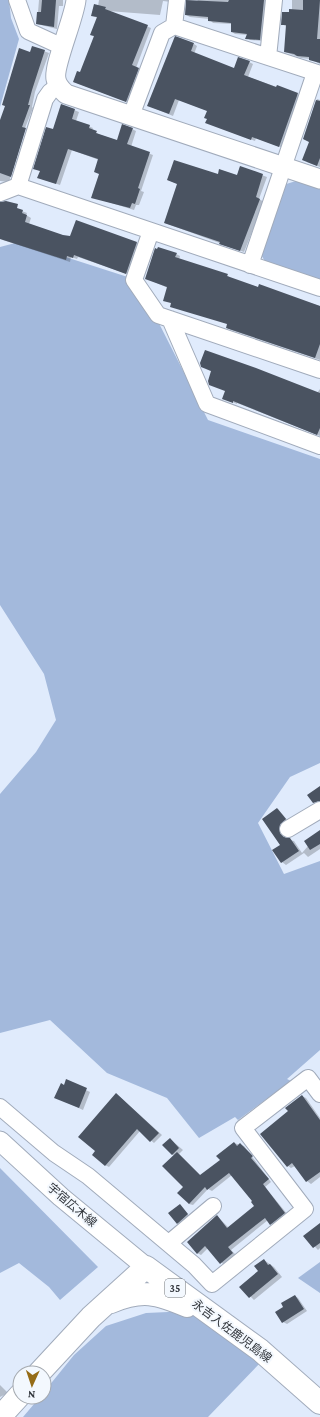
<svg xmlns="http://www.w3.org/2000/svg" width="320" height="1417" font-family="'Crimson Pro','Noto Sans JP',serif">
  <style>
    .green { fill: #a3b9dc }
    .shadow { fill: #0003 }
    .building { fill: #4a5361 }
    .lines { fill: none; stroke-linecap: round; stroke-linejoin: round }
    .minor-casing { stroke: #a1abbb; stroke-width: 18 }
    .tertiary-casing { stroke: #a1abbb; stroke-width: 21 }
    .primary-casing { stroke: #a1abbb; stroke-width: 24 }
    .minor { stroke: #fff; stroke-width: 16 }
    .tertiary { stroke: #fff; stroke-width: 19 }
    .primary { stroke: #fff; stroke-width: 22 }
    .labels { text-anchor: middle; stroke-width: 4; stroke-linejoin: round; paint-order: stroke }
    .shield { fill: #f3f8fe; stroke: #6b7076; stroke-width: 1 }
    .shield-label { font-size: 11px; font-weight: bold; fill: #31353b }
    .street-label { font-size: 12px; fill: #31353b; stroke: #f3f8fe }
  </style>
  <rect width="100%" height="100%" fill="#e0ebfc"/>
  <path class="green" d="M 0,0 L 9,0 L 11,18 L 19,39 L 0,107 Z
    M 296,181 L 320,189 L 320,281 L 266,263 L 260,253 L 283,185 Z
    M 19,242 L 137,280 L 208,420 L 320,459 L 320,763 L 290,777 L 258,823 L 284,874 L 320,861 L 320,1050 L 287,1079 L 291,1081 L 238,1120 L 235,1117 L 199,1138 L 167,1098 L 107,1073 L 50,1020 L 0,1033 L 0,794 L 36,752 L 56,720 L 44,674 L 0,605 L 0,247 Z
    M 0,1168 L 98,1267 L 60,1300 L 49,1287 L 19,1263 L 0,1273 Z
    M 320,1262 L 320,1293 L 298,1278 Z
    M 190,1311 L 261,1362 L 208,1417 L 23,1417 L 40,1397 L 44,1397 L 44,1392 L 74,1355 L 106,1326 L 146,1313 Z"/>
  <path class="shadow" d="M 39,0 L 63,0 L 63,6 L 59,6 L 57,29 L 37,24 Z
    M 99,0 L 171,0 L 171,2 L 163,1 L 160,15 L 108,11 L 151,28 L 136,68 L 142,71 L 130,103 L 74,82 L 81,73 L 95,37 L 91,35 L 98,18 L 93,16 L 98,6 Z
    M 198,0 L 268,0 L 264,41 L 250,40 L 247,38 L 248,35 L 235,34 L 232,32 L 232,24 L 213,23 L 209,19 L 190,17 L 186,15 Z
    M 292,0 L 320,0 L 320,64 L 310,59 L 301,58 L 285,52 L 287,27 L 282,24 L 292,9 Z
    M 194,44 L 197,46 L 194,54 L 235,69 L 249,62 L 253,64 L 248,77 L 302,96 L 283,148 L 256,138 L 255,141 L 210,124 L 208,119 L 208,111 L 179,100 L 173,116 L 149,106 Z
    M 33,47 L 49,53 L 35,92 L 32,107 L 33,108 L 25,128 L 9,182 L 0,181 L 0,123 L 6,106 L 9,89 L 7,88 L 20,50 L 31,53 Z
    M 317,99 L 320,100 L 320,167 L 307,162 L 310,142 L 304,139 Z
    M 62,105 L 79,112 L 76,121 L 93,128 L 92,130 L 100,135 L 118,141 L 132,129 L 136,131 L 131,147 L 153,155 L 141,191 L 144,192 L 139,205 L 136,205 L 134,210 L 92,197 L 100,174 L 99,160 L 72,150 L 60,185 L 42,179 L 40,171 L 34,168 L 53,130 Z
    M 27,129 L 30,131 L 15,178 L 12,177 Z
    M 240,167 L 267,177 L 259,199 L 264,202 L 244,252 L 165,223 L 178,184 L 168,180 L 218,176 L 237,176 Z
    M 8,206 L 27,213 L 26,215 L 31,218 L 29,224 L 70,238 L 76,221 L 137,243 L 140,245 L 130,275 L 78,257 L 77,259 L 71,257 L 70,262 L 3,240 L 0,238 L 0,236 Z
    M 176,254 L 180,256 L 179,260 L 227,275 L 231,279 L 320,306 L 320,360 L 231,330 L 227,328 L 228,324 L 164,300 L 168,288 L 150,280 Z
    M 206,369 L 317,393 L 320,389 L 320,436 L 237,403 L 237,404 L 227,400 L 226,391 L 213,372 Z
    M 278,809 L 289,822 L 283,827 L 283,837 L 285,839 L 294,841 L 302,853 L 320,832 L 320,849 L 308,857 L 304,853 L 286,865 L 282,862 L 282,845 L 263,819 Z
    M 67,1081 L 90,1092 L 83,1110 L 59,1099 Z
    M 302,1096 L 306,1098 L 320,1118 L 320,1177 L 311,1184 L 307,1181 L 295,1166 L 291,1168 L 288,1166 L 289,1112 Z
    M 120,1097 L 162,1135 L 154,1143 L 140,1131 L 109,1167 L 105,1165 Z
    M 170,1139 L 183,1150 L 179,1154 L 201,1176 L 221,1160 L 234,1143 L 244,1146 L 271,1182 L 265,1187 L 288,1215 L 274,1226 L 268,1220 L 231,1250 L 236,1255 L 224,1265 L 208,1248 L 201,1255 L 197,1253 L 217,1216 L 229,1228 L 256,1206 L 254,1201 L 232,1175 L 212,1191 L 208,1189 L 193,1205 L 189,1204 L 174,1156 L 172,1154 Z
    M 180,1205 L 189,1216 L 179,1224 L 178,1223 Z
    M 320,1224 L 320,1248 L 318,1250 L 305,1236 Z
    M 264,1260 L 274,1267 L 282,1277 L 254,1300 L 241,1287 L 259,1271 Z
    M 295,1296 L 298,1298 L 307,1311 L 287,1324 L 283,1322 L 284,1307 Z
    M 0,1385 L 8,1393 L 0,1397 Z"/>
  <path class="building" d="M 42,0 L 56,0 L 54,27 L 36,24 L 37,12 L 41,12 Z
    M 186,0 L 228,2 L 229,0 L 264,0 L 260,40 L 245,39 L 247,34 L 231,32 L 231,23 L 208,21 L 208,17 L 185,15 Z
    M 303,0 L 320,0 L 317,39 L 320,39 L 320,63 L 309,60 L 309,57 L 297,56 L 294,54 L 284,52 L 286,25 L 281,25 L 282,12 L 289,12 L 289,9 L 303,10 Z
    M 94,4 L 106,7 L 105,9 L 148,25 L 132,65 L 139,68 L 126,102 L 73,82 L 77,71 L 80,72 L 94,36 L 90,35 L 97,17 L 91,16 Z
    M 175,36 L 194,43 L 191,51 L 234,68 L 238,57 L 250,61 L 244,75 L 276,87 L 277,85 L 298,93 L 279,147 L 252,137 L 251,140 L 205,123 L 207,119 L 204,118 L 207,111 L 175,99 L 169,114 L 147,106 Z
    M 32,46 L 45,50 L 32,90 L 28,105 L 30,105 L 22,127 L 26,128 L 11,177 L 0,173 L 0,120 L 5,106 L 2,105 L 19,48 L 30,52 Z
    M 316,100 L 320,101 L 320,158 L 317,166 L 302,160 L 309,142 L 303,139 Z
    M 61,104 L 75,109 L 72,119 L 90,125 L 89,128 L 97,131 L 96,133 L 117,140 L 122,124 L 133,128 L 127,144 L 150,152 L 138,188 L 140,189 L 135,204 L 132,203 L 130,208 L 91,198 L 99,174 L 94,172 L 98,159 L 68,149 L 56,184 L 37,178 L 40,171 L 33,169 L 46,127 L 53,129 Z
    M 174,160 L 218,174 L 219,169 L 237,175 L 240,166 L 263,174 L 256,197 L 260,199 L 240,251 L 219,244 L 220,242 L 164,223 L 177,184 L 167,180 Z
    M 6,201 L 18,204 L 17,208 L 23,210 L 22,213 L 27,215 L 25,222 L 63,235 L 70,236 L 76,220 L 137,242 L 126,274 L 74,255 L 73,258 L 67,256 L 66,260 L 0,239 L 0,202 Z
    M 158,247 L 177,253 L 175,257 L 228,274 L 227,276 L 258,287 L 259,284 L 320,306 L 320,344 L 315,358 L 226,328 L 227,324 L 170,307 L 171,303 L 163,301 L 167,287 L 145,279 L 155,248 L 157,249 Z
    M 205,350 L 256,368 L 320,393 L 320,428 L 317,435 L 233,401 L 233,403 L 222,399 L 225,391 L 209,385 L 208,381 L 211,371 L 201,367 L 200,363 Z
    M 320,786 L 320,801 L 313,803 L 307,795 Z
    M 277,808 L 286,819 L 280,825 L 280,833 L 284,837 L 290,838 L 299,851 L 281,863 L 272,850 L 280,845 L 262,819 Z
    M 320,830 L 320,844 L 310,850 L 304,841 Z
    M 66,1079 L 87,1088 L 79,1108 L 54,1098 L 61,1083 L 64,1085 Z
    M 116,1093 L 159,1133 L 150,1142 L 137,1129 L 105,1166 L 92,1155 L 95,1151 L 78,1137 Z
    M 302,1095 L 320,1120 L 320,1172 L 306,1182 L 292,1163 L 287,1167 L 260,1134 L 288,1111 L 285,1108 Z
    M 170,1138 L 179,1148 L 172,1155 L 162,1145 Z
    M 234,1142 L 237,1146 L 240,1143 L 253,1156 L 251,1158 L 269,1179 L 263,1184 L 285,1213 L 270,1225 L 265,1218 L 228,1247 L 233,1253 L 220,1264 L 205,1246 L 197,1254 L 187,1242 L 217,1215 L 227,1228 L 254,1206 L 251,1202 L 252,1201 L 229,1173 L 207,1190 L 205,1187 L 189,1204 L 177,1193 L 183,1187 L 162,1166 L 177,1152 L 200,1175 L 220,1160 L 216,1156 Z
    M 180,1204 L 188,1214 L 177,1224 L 168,1213 Z
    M 320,1223 L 320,1243 L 313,1248 L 303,1236 Z
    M 264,1259 L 268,1265 L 270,1264 L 278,1274 L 249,1298 L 239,1287 L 258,1271 L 254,1266 Z
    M 295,1295 L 304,1309 L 282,1323 L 275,1312 L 283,1307 L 281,1303 Z"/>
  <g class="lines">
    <defs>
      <path id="minor" d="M 17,0 L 28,31 L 63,47
        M 177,0 L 174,26 L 320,74
        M 268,57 L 274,0
        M 131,116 L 162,33 L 174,26
        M 18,186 L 45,99 L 50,92 L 58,86
        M 0,193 L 18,186 L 320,288
        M 151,231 L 134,280 L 158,315 L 320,370
        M 250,265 L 315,73
        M 170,319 L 207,404 L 320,446
        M 288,829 L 320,810
        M 0,1107 L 54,1153 L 88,1176 L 194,1265 L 212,1284 L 305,1209 L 243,1128 L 308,1078 L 320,1094
        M 169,1243 L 213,1206"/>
      <path id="tertiary" d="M 76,0 C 74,19 53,66 56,79 C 57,86 61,89 66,94 L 320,179
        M 0,1141 L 61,1197 L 146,1267"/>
      <path id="primary" d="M 111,1302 C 142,1289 157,1293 187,1306
        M 39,1373 L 91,1317 L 146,1267 L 260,1350 L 320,1403
        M 0,1417 L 20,1395"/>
    </defs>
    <use href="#minor" class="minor-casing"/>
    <use href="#tertiary" class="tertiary-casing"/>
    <use href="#primary" class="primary-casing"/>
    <use href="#minor" class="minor"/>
    <use href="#tertiary" class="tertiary"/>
    <use href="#primary" class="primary"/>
  </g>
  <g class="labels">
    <rect class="shield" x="165" y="1279" width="20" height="18" rx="3"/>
    <g class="shield-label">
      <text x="175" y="1292">35</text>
    </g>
    <g class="street-label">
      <text transform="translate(72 1205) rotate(40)" y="4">宇宿広木線</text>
      <text transform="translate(232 1331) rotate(37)" y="4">永吉入佐鹿児島線</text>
    </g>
  </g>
  <g transform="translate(32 1385) rotate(183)"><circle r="19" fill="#f3f8fe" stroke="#a5aab0"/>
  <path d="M0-3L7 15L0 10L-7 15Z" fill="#956c17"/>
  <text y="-6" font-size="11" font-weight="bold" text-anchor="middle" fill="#31353b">N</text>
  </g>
</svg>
